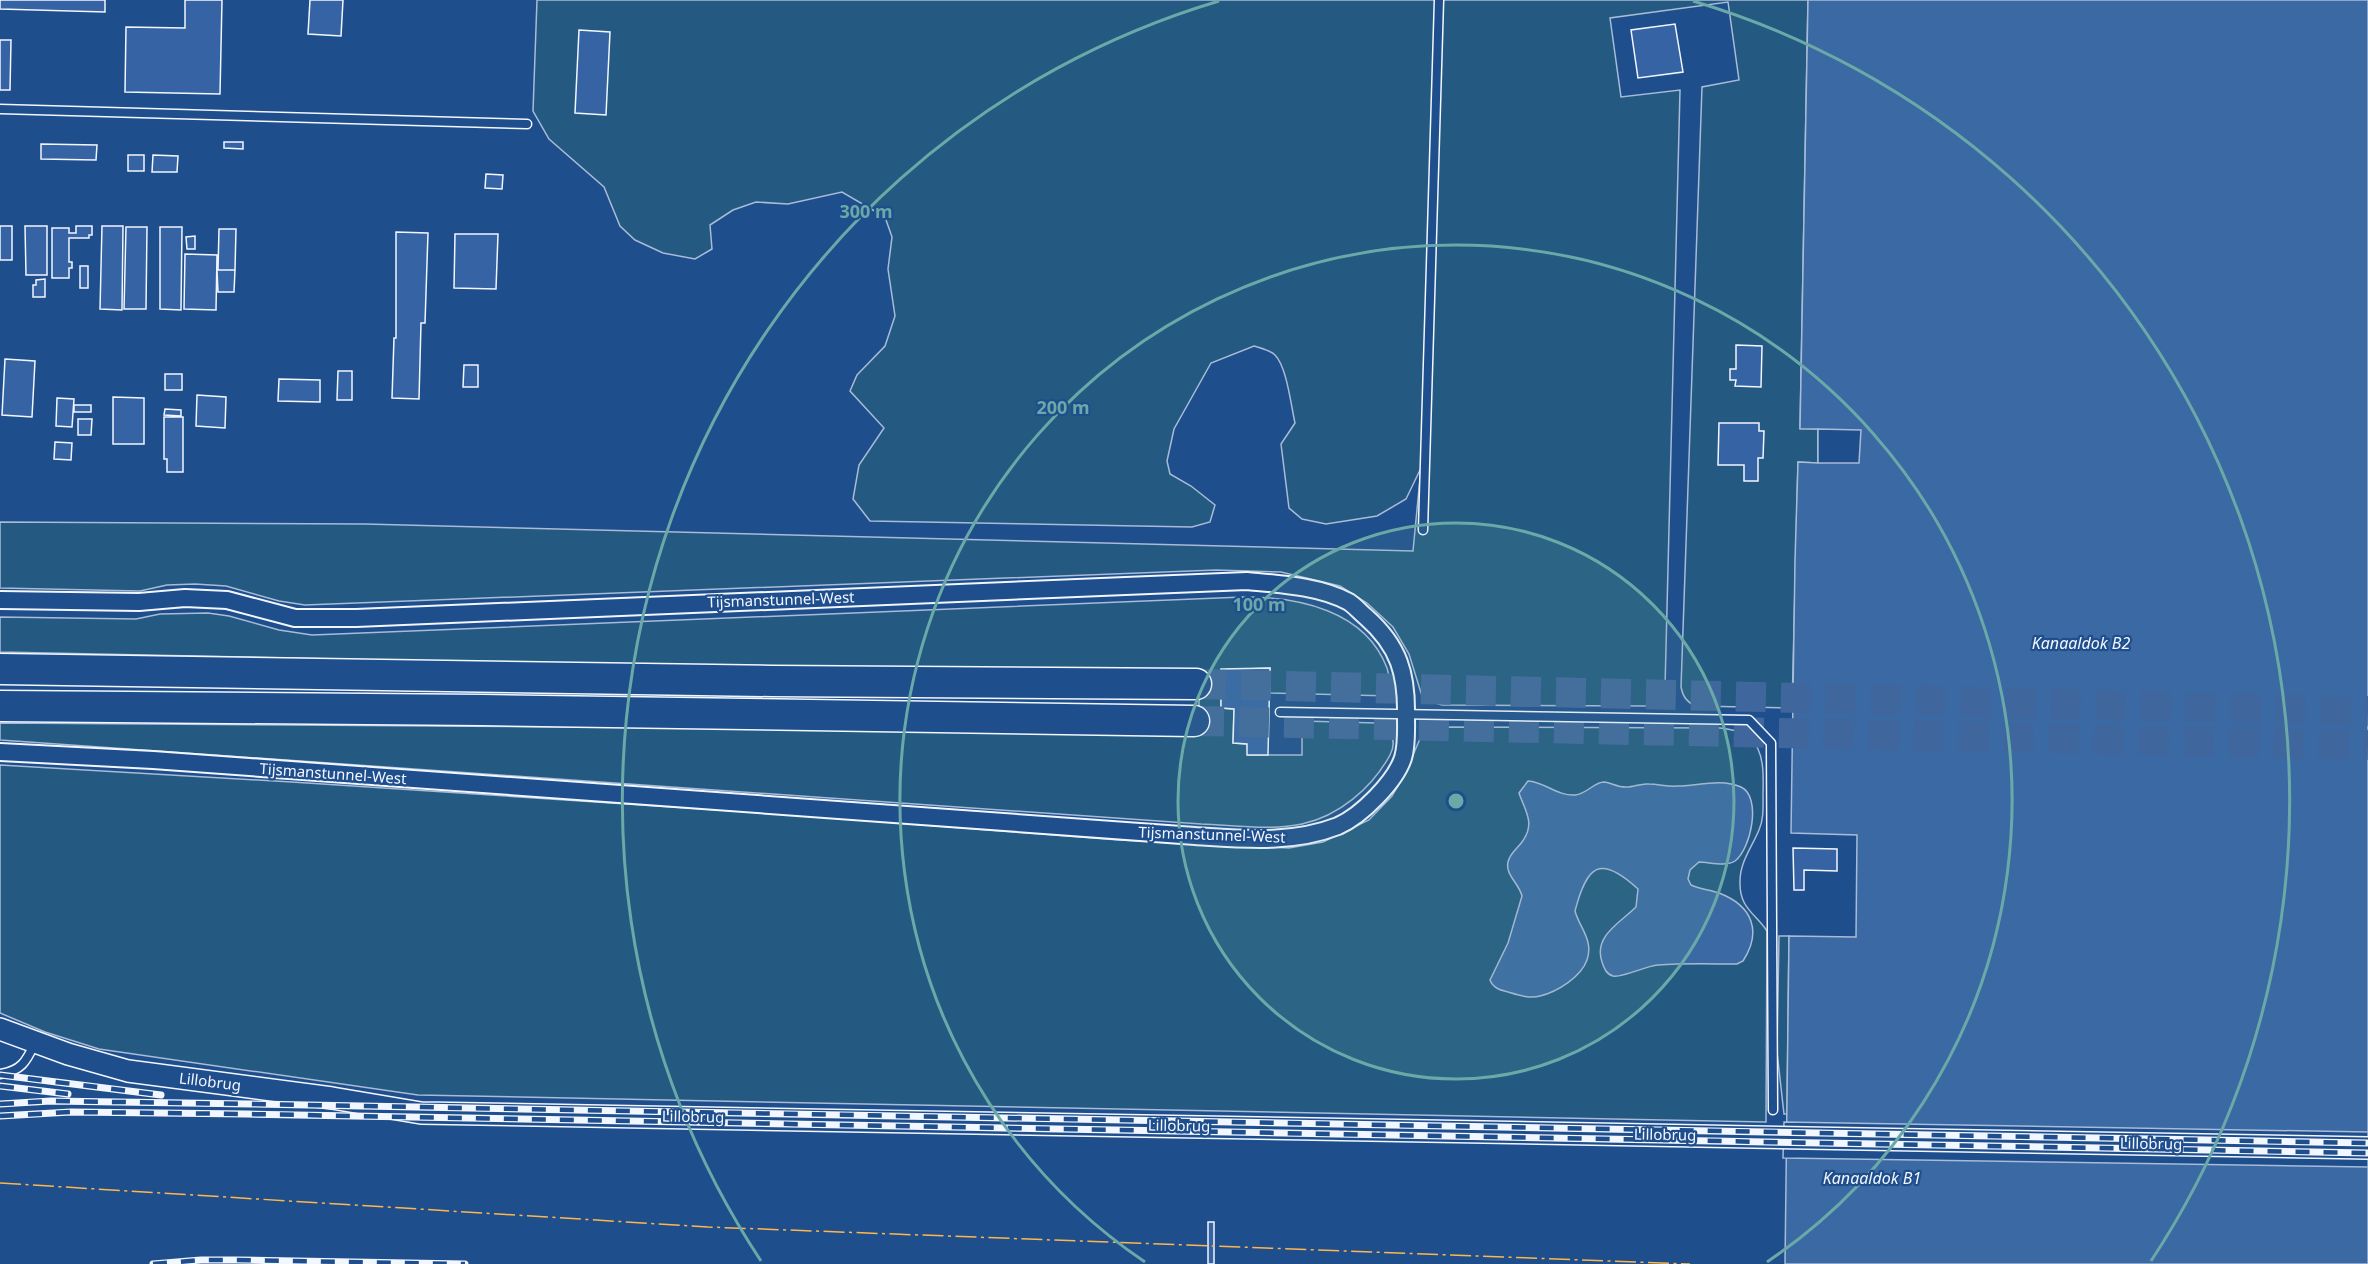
<svg xmlns="http://www.w3.org/2000/svg" width="2368" height="1264" font-family="'Noto Sans',sans-serif">
  <style>
    .green { fill: #245a82; stroke: #a8bbd7; stroke-width: 1.5 }
    .water { fill: #3b69a3; stroke: #a8bbd7; stroke-width: 1.5 }
    .pier { fill: #1f4e8c; stroke: #a8bbd7; stroke-width: 1.5 }
    .building { fill: #3563a3; stroke: #f2f6ff; stroke-width: 1.5 }
    .lines { fill: none; stroke-linecap: round; stroke-linejoin: round }
    .motorway-tunnel { stroke: #3f679d; stroke-width: 30; stroke-dasharray: 30 15; stroke-linecap: butt }
    .service-casing { stroke: #f2f6ff; stroke-width: 11 }
    .minor-casing { stroke: #f2f6ff; stroke-width: 20 }
    .tertiary-casing { stroke: #f2f6ff; stroke-width: 24 }
    .motorway-casing { stroke: #f2f6ff; stroke-width: 33 }
    .service { stroke: #1f4e8c; stroke-width: 8 }
    .minor { stroke: #1f4e8c; stroke-width: 16 }
    .tertiary { stroke: #1f4e8c; stroke-width: 21 }
    .motorway { stroke: #1f4e8c; stroke-width: 30 }
    .rail-casing { stroke: #f2f6ff; stroke-width: 7 }
    .rail { stroke: #1f4e8c; stroke-width: 4.5; stroke-dasharray: 14; stroke-linecap: butt }
    .power { stroke: #ffb74d; stroke-width: 1.5; stroke-dasharray: 21 4.5 3 4.5; stroke-linecap: butt }
    .ring { fill: none; stroke: #6aa9a8; stroke-width: 3 }
    .labels { text-anchor: middle; stroke-width: 4.5; stroke-linejoin: round; paint-order: stroke }
    .street-label { font-size: 15px; fill: #f2f6ff; stroke: #1f4e8c }
    .water-label { font-size: 16px; font-style: italic; fill: #f2f6ff; stroke: #1f4e8c }
    .centre { fill: #6aa9a8; stroke: #1f4e8c; stroke-width: 3 }
    .ring-label { font-size: 18px; text-anchor: middle; font-weight: bold; fill: #6aa9a8; stroke: #1f4e8c; stroke-width: 4.5; stroke-linejoin: round; paint-order: stroke }
  </style>
  <rect width="100%" height="100%" fill="#1f4e8c"/>
  <path class="green" d="M 537,0 L 1808,0 L 1800,428 L 1818,429 L 1818,463 L 1798,462 L 1792,708 L 1698,706 C 1688,704 1683,698 1681,687 L 1702,87 L 1739,80 L 1728,2 L 1610,18 L 1621,97 L 1680,90 L 1665,688 L 1663,699 L 1659,704 L 1650,706 L 1442,705 L 1429,701 L 1422,696 L 1409,654 L 1393,627 L 1367,603 L 1340,586 L 1281,572 L 1216,570 L 305,605 L 279,601 L 226,586 L 195,584 L 167,585 L 140,591 L 0,588 L 0,522 L 365,524 L 1413,551 L 1421,468 L 1406,499 L 1377,516 L 1326,524 L 1302,519 L 1289,508 L 1281,444 L 1295,423 C 1291,406 1287,367 1275,355 C 1270,350 1260,348 1254,346 L 1211,363 L 1174,429 L 1167,461 L 1170,474 L 1191,486 L 1215,505 L 1210,522 L 1192,527 L 870,521 L 853,499 L 859,465 L 884,428 L 850,391 L 857,375 L 885,346 L 895,316 L 888,269 L 892,237 L 885,217 L 842,192 L 788,204 L 756,202 L 733,210 L 710,225 L 712,249 L 695,259 L 663,253 L 635,240 L 620,226 L 604,187 L 549,139 L 533,111 Z
    M 1243,597 C 1298,597 1365,610 1387,668 C 1390,677 1390,687 1391,696 L 1270,693 L 1270,668 L 1221,670 L 1221,708 L 1234,709 L 1233,743 L 1247,744 L 1248,755 L 1302,755 L 1302,721 L 1377,723 C 1390,730 1398,740 1390,755 C 1372,788 1339,816 1302,824 C 1270,831 1233,825 1201,824 L 0,740 L 0,723 L 1199,731 L 1199,677 L 0,652 L 0,617 L 136,619 L 160,614 L 208,613 L 229,616 L 279,630 L 312,635 Z
    M 1439,727 L 1720,728 C 1763,732 1764,758 1763,794 C 1763,806 1764,819 1759,830 C 1752,847 1740,862 1740,881 C 1739,908 1755,913 1767,931 L 1766,1122 L 418,1095 L 99,1049 L 45,1032 L 0,1013 L 0,765 L 292,782 L 780,814 L 1119,840 L 1289,848 L 1323,842 L 1369,820 L 1392,796 L 1405,774 L 1422,734 L 1430,728 Z
    M 1779,936 L 1789,936 L 1787,1114 L 1784,1114 L 1777,1052 Z"/>
  <path class="water" d="M 1808,0 L 2368,0 L 2368,1264 L 1785,1264 L 1789,936 L 1856,937 L 1857,835 L 1791,833 L 1795,560 L 1798,462 L 1818,463 L 1818,429 L 1800,429 Z
    M 1528,781 C 1545,782 1557,796 1575,795 C 1587,794 1594,782 1604,782 C 1612,783 1619,788 1627,787 C 1634,787 1641,783 1649,784 C 1659,784 1668,787 1677,786 C 1697,786 1721,778 1741,787 C 1762,797 1751,849 1735,861 C 1726,867 1709,862 1699,862 L 1690,870 L 1688,879 L 1691,885 C 1700,889 1710,890 1719,893 C 1753,906 1762,932 1743,961 L 1737,964 C 1711,964 1684,963 1658,965 C 1645,966 1623,978 1613,976 C 1606,974 1604,968 1602,962 C 1593,936 1621,922 1636,907 L 1638,889 C 1600,854 1587,865 1575,911 C 1579,927 1594,940 1587,960 C 1581,977 1557,992 1540,996 C 1530,999 1518,995 1508,992 C 1500,990 1493,988 1490,980 L 1508,943 L 1522,896 C 1519,883 1505,875 1508,862 C 1510,853 1517,849 1522,842 C 1536,823 1525,811 1519,793 Z"/>
  <path class="pier" d="M 1818,429 L 1861,430 L 1859,463 L 1818,463 Z
    M 1784,1122 L 2368,1132 L 2368,1167 L 1783,1158 Z"/>
  <path class="building" d="M 0,0 L 105,0 L 105,12 L 0,9 Z
    M 185,0 L 222,0 L 220,94 L 125,92 L 126,27 L 185,28 Z
    M 310,0 L 343,0 L 341,36 L 308,34 Z
    M 1675,24 L 1683,72 L 1638,78 L 1631,30 Z
    M 579,30 L 610,32 L 606,115 L 575,113 Z
    M 0,40 L 11,40 L 10,90 L 0,90 Z
    M 224,142 L 243,142 L 243,149 L 224,148 Z
    M 41,144 L 97,145 L 96,160 L 41,159 Z
    M 128,155 L 144,155 L 144,171 L 128,171 Z
    M 153,155 L 178,156 L 177,172 L 152,172 Z
    M 486,174 L 503,175 L 502,189 L 485,188 Z
    M 0,226 L 12,226 L 12,260 L 0,260 Z
    M 25,226 L 47,226 L 47,275 L 26,275 Z
    M 76,226 L 92,226 L 92,235 L 89,235 L 89,238 L 69,238 L 69,262 L 72,262 L 72,268 L 69,268 L 69,278 L 52,278 L 52,228 L 69,228 L 69,233 L 76,233 Z
    M 102,226 L 123,226 L 122,310 L 100,309 Z
    M 126,227 L 147,227 L 146,309 L 124,309 Z
    M 160,227 L 182,227 L 181,310 L 160,309 Z
    M 219,229 L 236,229 L 235,270 L 218,270 Z
    M 396,232 L 428,233 L 425,323 L 421,323 L 419,399 L 392,398 L 394,338 L 396,338 Z
    M 455,234 L 498,234 L 496,289 L 454,288 Z
    M 195,236 L 195,249 L 187,249 L 186,237 Z
    M 185,254 L 217,255 L 216,310 L 184,309 Z
    M 80,266 L 88,266 L 88,288 L 80,288 Z
    M 217,270 L 235,270 L 234,292 L 218,292 Z
    M 45,279 L 45,297 L 33,297 L 33,285 L 36,285 L 36,280 Z
    M 1736,345 L 1762,346 L 1761,387 L 1735,386 L 1736,380 L 1730,380 L 1730,369 L 1736,369 Z
    M 5,359 L 35,361 L 32,417 L 2,415 Z
    M 464,365 L 478,365 L 478,387 L 463,387 Z
    M 338,371 L 352,371 L 352,400 L 337,400 Z
    M 165,374 L 182,374 L 182,390 L 165,390 Z
    M 279,379 L 320,380 L 320,402 L 278,401 Z
    M 197,395 L 226,397 L 225,428 L 196,426 Z
    M 113,397 L 144,398 L 144,444 L 113,444 Z
    M 57,398 L 74,399 L 72,427 L 56,426 Z
    M 74,405 L 91,405 L 91,412 L 74,412 Z
    M 165,409 L 181,410 L 181,416 L 164,415 Z
    M 164,417 L 183,417 L 183,472 L 167,472 L 167,459 L 164,459 Z
    M 78,419 L 92,419 L 91,435 L 78,435 Z
    M 1719,423 L 1759,423 L 1759,431 L 1764,431 L 1763,458 L 1758,458 L 1758,481 L 1744,481 L 1744,465 L 1718,465 Z
    M 55,442 L 72,443 L 71,460 L 54,459 Z
    M 1270,668 L 1268,755 L 1247,755 L 1247,744 L 1233,743 L 1234,709 L 1221,708 L 1221,669 Z
    M 1793,848 L 1837,849 L 1837,871 L 1804,870 L 1804,890 L 1794,890 Z
    M 1208,1222 L 1214,1222 L 1214,1264 L 1208,1264 Z"/>
  <g class="lines">
    <path class="motorway-tunnel" d="M 1196,684 L 2368,711
      M 1194,721 L 2368,745"/>
    <defs>
      <path id="service" d="M 0,109 L 527,124
        M 1423,530 L 1439,0
        M 1280,712 L 1749,720 L 1771,743 L 1773,1110
        M 0,1074 C 21,1071 26,1062 35,1043"/>
      <path id="minor" d="M 0,600 L 139,602 L 185,598 L 227,600 L 295,618 L 356,618 L 1247,581 C 1279,584 1320,586 1349,602 C 1355,606 1360,612 1366,617 C 1399,646 1407,674 1406,717 C 1406,730 1407,745 1403,758 C 1395,782 1361,816 1338,826 C 1292,844 1243,839 1195,836 L 153,760 L 0,752"/>
      <path id="tertiary" d="M 0,1029 L 68,1054 L 128,1071 L 332,1098 L 421,1113 L 2368,1148"/>
      <path id="motorway" d="M 0,669 L 772,681 L 1196,684
        M 0,706 L 482,710 L 1194,721"/>
    </defs>
    <use href="#service" class="service-casing"/>
    <use href="#minor" class="minor-casing"/>
    <use href="#tertiary" class="tertiary-casing"/>
    <use href="#motorway" class="motorway-casing"/>
    <use href="#service" class="service"/>
    <use href="#minor" class="minor"/>
    <use href="#tertiary" class="tertiary"/>
    <use href="#motorway" class="motorway"/>
    <defs>
      <path id="rail" d="M 0,1075 L 161,1095
        M 0,1086 L 68,1094
        M 0,1104 L 51,1101 L 251,1104 L 2368,1143
        M 0,1116 L 71,1112 L 247,1114 L 2368,1153
        M 153,1264 L 201,1260 L 236,1260 L 465,1264"/>
    </defs>
    <use href="#rail" class="rail-casing"/>
    <use href="#rail" class="rail"/>
    <path class="power" d="M 0,1183 L 708,1227 L 1690,1264"/>
  </g>
  <circle cx="1456" cy="801" r="278" fill="#6aa9a8" fill-opacity=".12"/>
  <g class="ring">
    <circle cx="1456" cy="801" r="278"/>
    <path d="M1145 1262A556 556 0 1 1 1767 1262"/>
    <path d="M761 1261A834 834 0 0 1 1219 1M1693 1A834 834 0 0 1 2151 1261"/>
  </g>
  <g class="labels">
    <g class="street-label">
      <text transform="translate(781 600) rotate(-2)" y="5">Tijsmanstunnel-West</text>
      <text transform="translate(333 774) rotate(4)" y="5">Tijsmanstunnel-West</text>
      <text transform="translate(1212 835) rotate(2)" y="5">Tijsmanstunnel-West</text>
      <text transform="translate(210 1082) rotate(7)" y="5">Lillobrug</text>
      <text transform="translate(693 1117) rotate(1)" y="5">Lillobrug</text>
      <text transform="translate(1179 1126) rotate(1)" y="5">Lillobrug</text>
      <text transform="translate(1665 1135) rotate(1)" y="5">Lillobrug</text>
      <text transform="translate(2151 1144) rotate(1)" y="5">Lillobrug</text>
    </g>
    <g class="water-label">
      <text x="2081" y="649">Kanaaldok B2</text>
      <text x="1872" y="1184">Kanaaldok B1</text>
    </g>
  </g>
  <circle cx="1456" cy="801" r="9" class="centre"/>
  <g class="ring-label">
    <text x="866" y="218">300 m</text>
    <text x="1063" y="414">200 m</text>
    <text x="1259" y="611">100 m</text>
  </g>
</svg>
